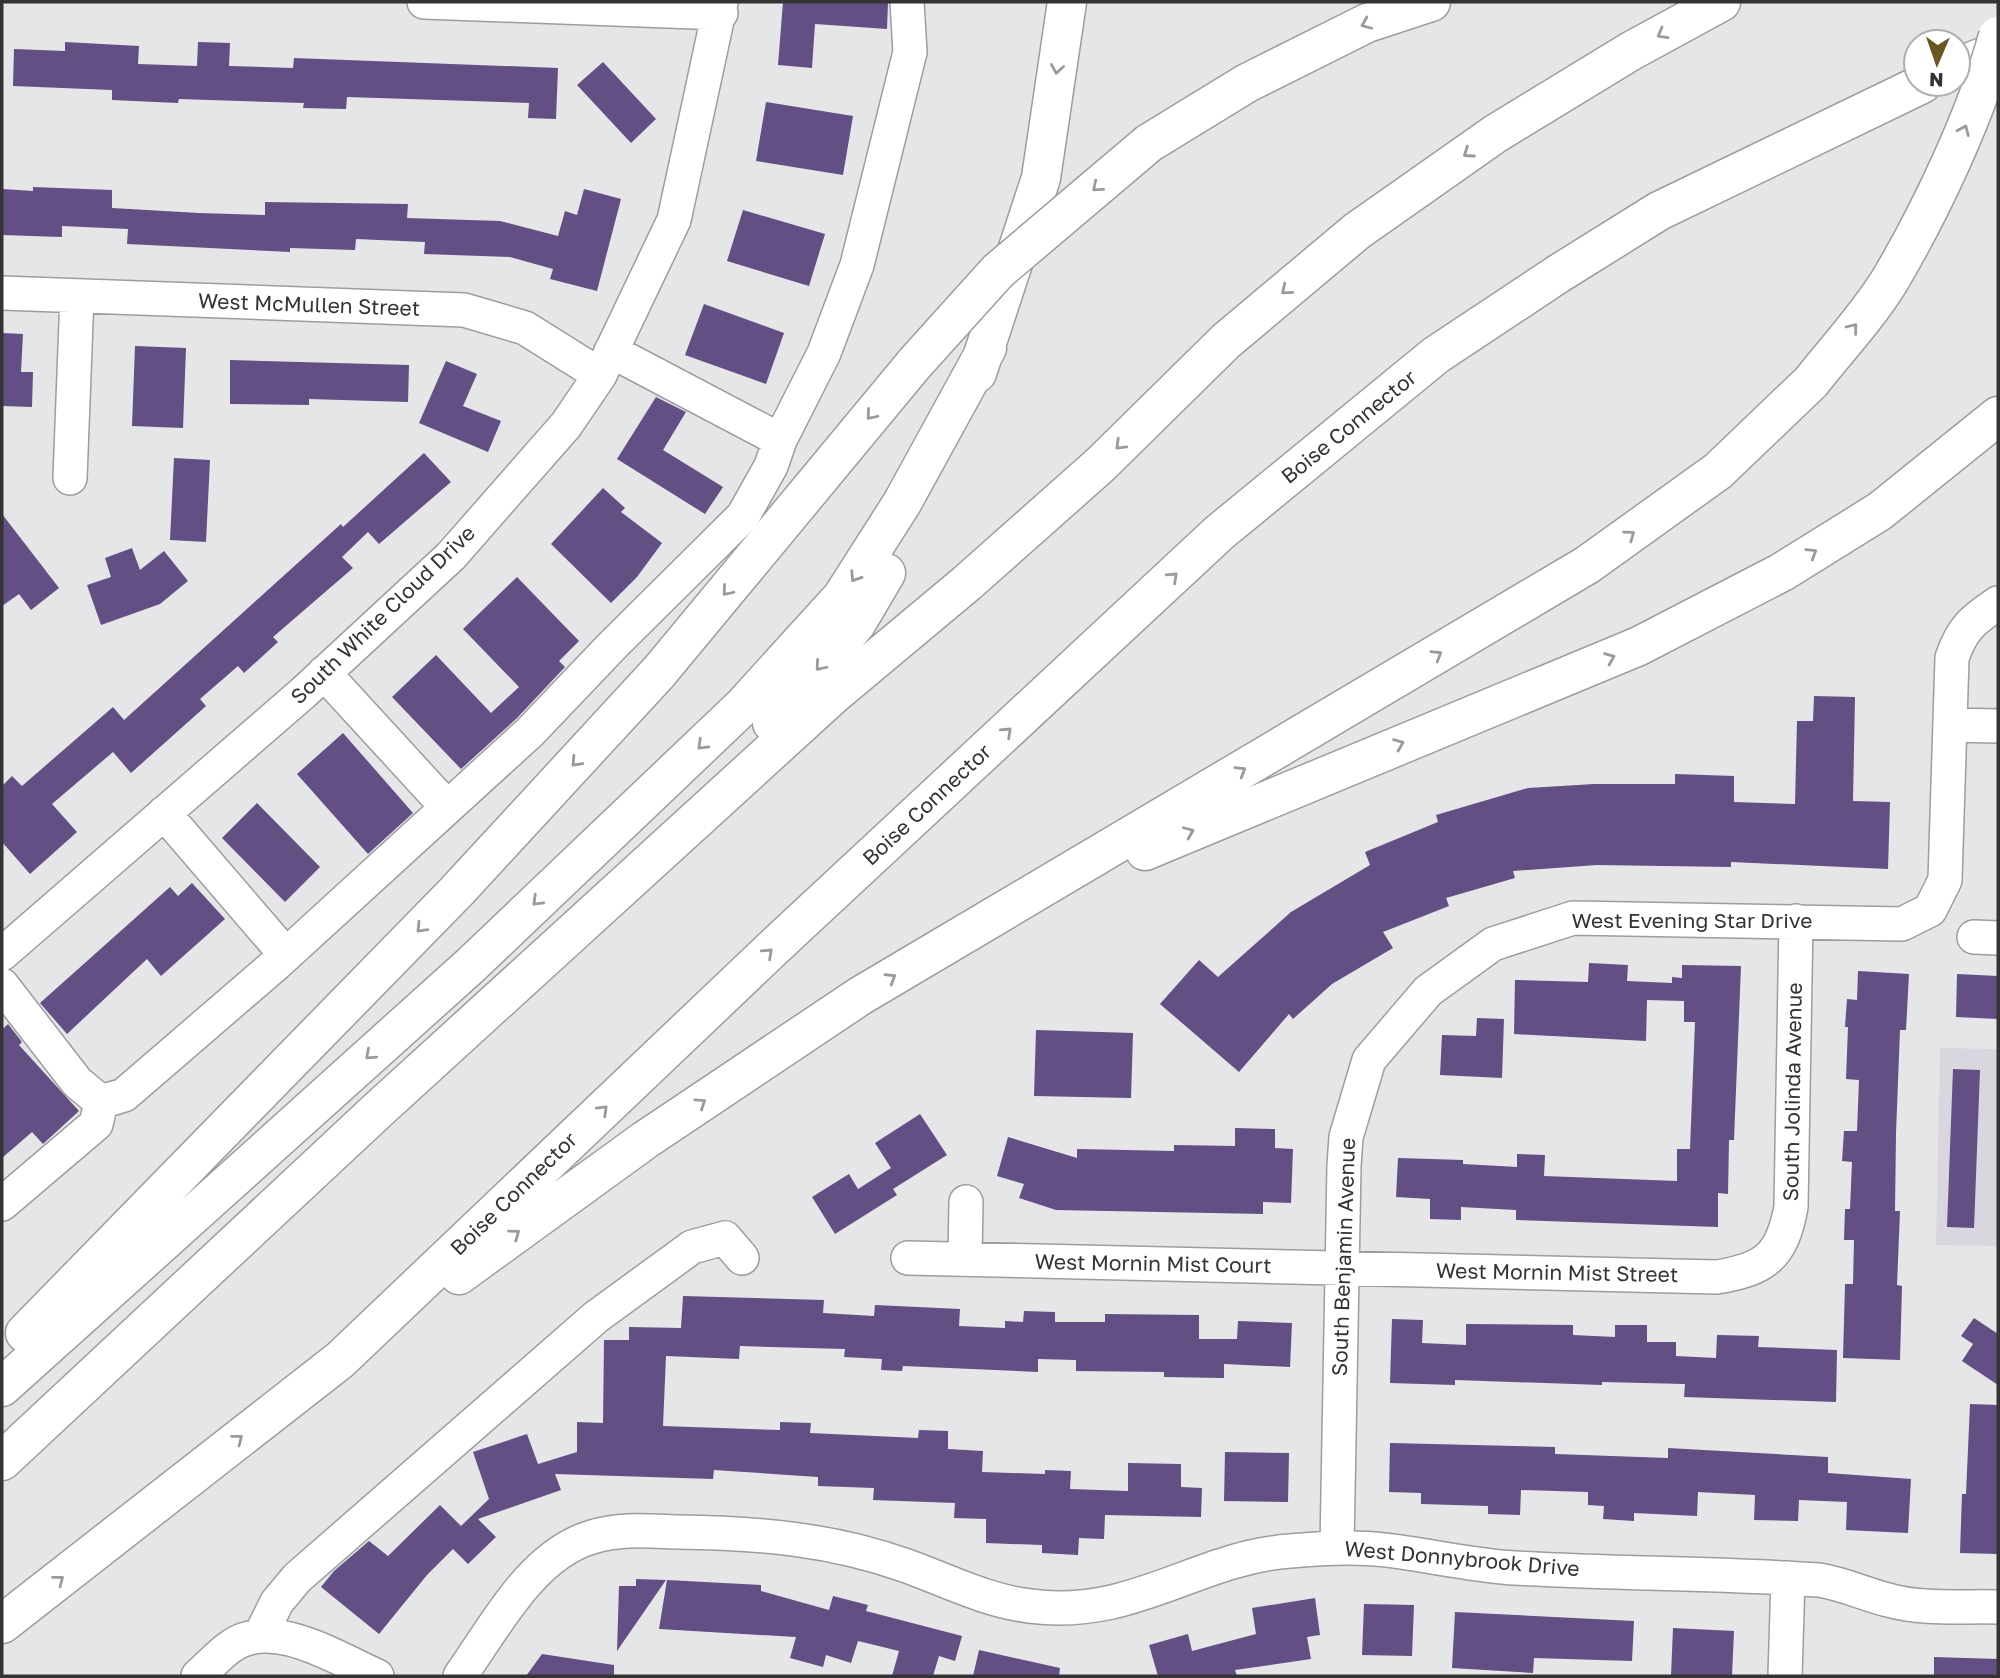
<svg xmlns="http://www.w3.org/2000/svg" width="2000" height="1678" font-family="'Golos Text',sans-serif">
  <style>
    .built { fill: #d9d6e0 }
    .building { fill: #624f83 }
    .lines { fill: none; stroke-linecap: round; stroke-linejoin: round }
    .minor-casing { stroke: #9d9c9f; stroke-width: 36 }
    .highway-casing { stroke: #9d9c9f; stroke-width: 41 }
    .minor { stroke: #fff; stroke-width: 33 }
    .highway { stroke: #fff; stroke-width: 38 }
    .highway-bridge-casing { stroke: #9d9c9f; stroke-width: 41; stroke-linecap: butt }
    .highway-bridge { stroke: #fff; stroke-width: 38 }
    .oneway { stroke: #9a9a9a }
    .labels { text-anchor: middle; stroke-width: 7; stroke-linejoin: round; paint-order: stroke }
    .street-label { font-size: 21px; fill: #343435; stroke: #fff }
  </style>
  <rect width="100%" height="100%" fill="#e6e5e8"/>
  <path class="built" d="M 1940,1048 L 1998,1049 L 1998,1246 L 1936,1245 Z"/>
  <path class="building" d="M 783,2 L 888,2 L 887,29 L 815,24 L 812,68 L 778,65 Z
    M 65,42 L 139,46 L 138,64 L 197,66 L 198,42 L 230,43 L 229,66 L 293,68 L 294,58 L 558,68 L 556,119 L 528,118 L 529,103 L 347,97 L 346,109 L 303,108 L 304,103 L 179,99 L 178,103 L 112,100 L 112,90 L 13,86 L 14,49 L 65,51 Z
    M 603,62 L 656,119 L 631,143 L 577,85 Z
    M 766,102 L 853,116 L 843,175 L 756,161 Z
    M 33,187 L 112,190 L 112,208 L 199,213 L 265,215 L 265,202 L 408,204 L 407,218 L 500,221 L 558,236 L 565,211 L 577,215 L 584,189 L 621,199 L 597,291 L 550,279 L 553,269 L 510,257 L 424,254 L 425,242 L 356,239 L 355,250 L 290,248 L 290,252 L 127,244 L 128,229 L 62,226 L 62,237 L 2,235 L 2,189 L 33,191 Z
    M 743,210 L 825,234 L 809,286 L 727,261 Z
    M 704,304 L 784,333 L 766,384 L 685,355 Z
    M 2,333 L 23,334 L 21,372 L 33,372 L 32,407 L 2,406 Z
    M 135,346 L 186,348 L 183,428 L 132,426 Z
    M 230,360 L 409,365 L 408,402 L 309,399 L 309,405 L 230,404 Z
    M 446,361 L 477,374 L 463,406 L 501,421 L 488,452 L 419,423 Z
    M 656,397 L 686,412 L 663,450 L 723,487 L 705,514 L 617,459 Z
    M 424,453 L 451,482 L 379,544 L 368,532 L 342,557 L 353,568 L 273,637 L 278,642 L 244,673 L 238,666 L 200,699 L 206,706 L 131,773 L 113,752 L 52,804 L 77,832 L 30,874 L 2,842 L 2,786 L 12,776 L 22,786 L 113,707 L 124,720 L 341,524 L 343,527 Z
    M 174,458 L 210,460 L 206,542 L 170,540 Z
    M 603,488 L 625,508 L 621,512 L 662,543 L 637,577 L 611,603 L 551,544 Z
    M 2,514 L 59,588 L 31,610 L 19,594 L 2,606 Z
    M 132,548 L 140,570 L 164,551 L 188,581 L 160,604 L 101,625 L 87,585 L 111,577 L 105,558 Z
    M 517,577 L 579,641 L 559,661 L 565,667 L 517,718 L 461,769 L 392,697 L 436,655 L 491,713 L 519,687 L 463,629 Z
    M 1814,696 L 1855,697 L 1853,801 L 1890,802 L 1888,869 L 1731,862 L 1731,867 L 1597,865 L 1513,871 L 1515,878 L 1446,898 L 1449,906 L 1383,932 L 1393,948 L 1332,984 L 1293,1019 L 1289,1014 L 1239,1072 L 1160,1004 L 1199,960 L 1218,977 L 1291,912 L 1370,865 L 1365,852 L 1438,822 L 1436,815 L 1528,788 L 1594,784 L 1675,784 L 1675,774 L 1734,776 L 1734,802 L 1795,804 L 1797,721 L 1813,721 Z
    M 343,733 L 413,813 L 368,854 L 297,774 Z
    M 257,803 L 320,867 L 285,902 L 222,838 Z
    M 192,883 L 225,919 L 161,976 L 147,959 L 67,1034 L 40,1003 L 170,887 L 178,896 Z
    M 1589,963 L 1628,965 L 1627,981 L 1672,983 L 1672,977 L 1682,978 L 1682,965 L 1741,966 L 1734,1140 L 1729,1140 L 1728,1194 L 1718,1193 L 1718,1227 L 1516,1220 L 1516,1210 L 1461,1207 L 1461,1220 L 1430,1219 L 1430,1199 L 1396,1197 L 1398,1158 L 1463,1160 L 1463,1164 L 1517,1167 L 1517,1154 L 1545,1155 L 1544,1176 L 1677,1181 L 1677,1149 L 1690,1149 L 1695,1022 L 1684,1022 L 1684,1001 L 1647,1000 L 1646,1041 L 1514,1034 L 1515,980 L 1588,982 Z
    M 1858,971 L 1909,974 L 1906,1030 L 1900,1030 L 1896,1133 L 1895,1211 L 1900,1211 L 1897,1285 L 1902,1286 L 1900,1360 L 1843,1358 L 1845,1284 L 1853,1284 L 1854,1240 L 1844,1240 L 1845,1209 L 1850,1209 L 1852,1162 L 1842,1161 L 1844,1131 L 1857,1131 L 1859,1080 L 1846,1079 L 1848,1027 L 1845,1027 L 1847,999 L 1857,1000 Z
    M 1957,974 L 1998,976 L 1998,1019 L 1956,1017 Z
    M 1477,1018 L 1504,1019 L 1502,1078 L 1440,1075 L 1442,1035 L 1476,1036 Z
    M 8,1024 L 22,1042 L 19,1045 L 79,1111 L 43,1144 L 32,1132 L 2,1158 L 2,1026 L 4,1028 Z
    M 1036,1030 L 1133,1033 L 1131,1098 L 1034,1096 Z
    M 1953,1069 L 1980,1070 L 1974,1228 L 1947,1227 Z
    M 920,1114 L 947,1155 L 893,1189 L 897,1195 L 835,1234 L 812,1197 L 849,1174 L 858,1189 L 891,1168 L 875,1143 Z
    M 1235,1128 L 1275,1129 L 1275,1148 L 1293,1149 L 1291,1203 L 1263,1202 L 1263,1214 L 1056,1210 L 1019,1198 L 1024,1184 L 997,1176 L 1008,1137 L 1077,1158 L 1077,1149 L 1174,1151 L 1174,1145 L 1235,1146 Z
    M 683,1296 L 824,1300 L 823,1313 L 874,1316 L 875,1305 L 960,1309 L 959,1326 L 1005,1328 L 1005,1321 L 1023,1322 L 1024,1311 L 1055,1312 L 1055,1322 L 1105,1322 L 1105,1314 L 1199,1315 L 1199,1339 L 1237,1339 L 1238,1321 L 1292,1323 L 1290,1367 L 1224,1364 L 1224,1378 L 1164,1377 L 1164,1372 L 1076,1371 L 1076,1360 L 1038,1359 L 1038,1372 L 903,1366 L 902,1371 L 881,1370 L 882,1359 L 844,1357 L 845,1349 L 740,1346 L 739,1359 L 666,1356 L 663,1426 L 780,1430 L 780,1422 L 811,1423 L 810,1433 L 918,1438 L 919,1430 L 948,1431 L 948,1449 L 983,1451 L 982,1472 L 1045,1474 L 1045,1470 L 1071,1471 L 1070,1489 L 1128,1491 L 1128,1463 L 1181,1464 L 1181,1487 L 1202,1488 L 1201,1517 L 1105,1515 L 1104,1539 L 1079,1538 L 1078,1555 L 1042,1553 L 1042,1545 L 986,1543 L 986,1519 L 954,1518 L 955,1503 L 873,1500 L 874,1488 L 818,1486 L 818,1477 L 714,1470 L 713,1479 L 555,1474 L 561,1490 L 478,1519 L 496,1537 L 468,1564 L 453,1549 L 427,1575 L 379,1634 L 321,1587 L 334,1571 L 369,1541 L 388,1556 L 440,1505 L 461,1526 L 489,1499 L 473,1452 L 527,1434 L 538,1464 L 577,1452 L 577,1422 L 603,1423 L 604,1340 L 629,1340 L 629,1327 L 681,1328 Z
    M 1974,1318 L 1998,1334 L 1998,1385 L 1962,1361 L 1973,1344 L 1961,1336 Z
    M 1392,1319 L 1423,1320 L 1422,1343 L 1466,1345 L 1466,1324 L 1573,1325 L 1573,1335 L 1615,1337 L 1615,1325 L 1647,1325 L 1647,1342 L 1676,1342 L 1676,1356 L 1716,1358 L 1717,1335 L 1759,1336 L 1758,1347 L 1837,1350 L 1836,1402 L 1684,1397 L 1685,1384 L 1602,1382 L 1602,1385 L 1455,1380 L 1455,1385 L 1390,1383 Z
    M 1970,1404 L 1998,1405 L 1998,1554 L 1960,1553 L 1962,1494 L 1966,1494 Z
    M 1390,1443 L 1555,1447 L 1555,1454 L 1668,1458 L 1668,1448 L 1828,1457 L 1828,1473 L 1911,1479 L 1908,1533 L 1846,1530 L 1847,1502 L 1799,1500 L 1798,1521 L 1754,1520 L 1755,1495 L 1698,1492 L 1697,1516 L 1634,1513 L 1634,1521 L 1603,1519 L 1604,1506 L 1588,1505 L 1588,1492 L 1521,1490 L 1520,1515 L 1488,1514 L 1488,1506 L 1421,1504 L 1421,1493 L 1389,1492 Z
    M 1225,1452 L 1289,1453 L 1288,1502 L 1224,1501 Z
    M 636,1579 L 666,1580 L 617,1651 L 619,1586 L 636,1586 Z
    M 667,1580 L 761,1585 L 761,1591 L 829,1610 L 833,1596 L 868,1605 L 866,1611 L 962,1636 L 955,1661 L 939,1656 L 933,1676 L 892,1676 L 899,1651 L 858,1641 L 851,1663 L 826,1655 L 823,1667 L 790,1658 L 796,1637 L 659,1629 Z
    M 1315,1598 L 1320,1635 L 1307,1637 L 1311,1659 L 1235,1670 L 1237,1676 L 1158,1676 L 1149,1645 L 1188,1634 L 1192,1651 L 1256,1634 L 1252,1608 Z
    M 1364,1604 L 1414,1605 L 1412,1656 L 1362,1655 Z
    M 1455,1612 L 1634,1621 L 1632,1661 L 1534,1658 L 1533,1673 L 1452,1668 Z
    M 1673,1628 L 1734,1631 L 1732,1676 L 1671,1676 Z
    M 979,1650 L 1060,1668 L 1059,1676 L 973,1676 Z
    M 542,1654 L 614,1665 L 614,1676 L 526,1676 Z
    M 1934,1657 L 1998,1659 L 1998,1676 L 1934,1676 Z"/>
  <g class="lines">
    <defs>
      <path id="minor" d="M 424,2 L 721,13
        M 2,293 L 464,310 L 525,328 L 600,375
        M 611,351 L 780,440
        M 70,478 L 77,296
        M 324,673 L 447,807
        M 1950,725 L 1998,726
        M 164,813 L 286,955
        M 1974,937 L 1998,938
        M 2,954 L 303,693 L 451,556 L 566,425 L 600,375 L 674,220 L 721,2
        M 2,985 L 77,1082 L 101,1102 L 124,1095 L 276,964 L 530,732 L 612,646 L 743,516 L 771,466 L 780,440 L 824,353 L 857,265 L 910,52 L 907,2
        M 2,1204 L 96,1124 L 101,1102
        M 908,1258 L 1717,1277 C 1766,1269 1782,1256 1791,1207 L 1796,921
        M 965,1259 L 966,1202
        M 1337,1547 L 1344,1166 L 1346,1137 L 1369,1060 L 1428,991 L 1493,944 L 1573,918 L 1902,924 L 1930,910 L 1945,880 L 1952,658 C 1962,628 1973,620 1998,603
        M 261,1634 L 277,1602 L 297,1578 L 596,1317 L 692,1247 L 725,1238 L 742,1258
        M 198,1676 C 208,1667 219,1655 230,1647 C 272,1616 336,1658 377,1676
        M 460,1676 C 495,1627 531,1555 592,1537 C 620,1528 649,1531 678,1532 C 758,1533 831,1539 907,1566 C 948,1581 987,1601 1030,1606 C 1132,1620 1196,1558 1290,1551 C 1322,1548 1353,1546 1385,1550 C 1428,1555 1470,1565 1514,1568 C 1616,1574 1718,1573 1819,1580 C 1844,1584 1864,1594 1888,1600 C 1923,1610 1962,1606 1998,1607
        M 1785,1676 L 1788,1578"/>
      <path id="highway" d="M 1958,67 L 1998,51
        M 1149,143 L 1247,83 L 1367,23 L 1431,2
        M 977,373 L 1041,178 L 1067,2
        M 772,723 L 856,624 L 886,573
        M 1145,851 L 1639,646 L 1782,572 L 1880,511 L 1998,416
        M 459,1275 L 645,1140 L 860,996 L 1587,565 L 1718,471 L 1811,382
        M 25,1333 L 456,892 L 659,672 L 915,363
        M 2,1387 L 471,965 L 743,706 L 842,597 L 902,503 L 987,348
        M 2,1461 L 378,1110 L 833,695 L 967,583 L 1100,465 L 1226,341 L 1357,231 L 1495,134 L 1631,51 L 1721,2
        M 2,1624 L 340,1360 L 772,949 L 1220,532 L 1436,355 L 1558,274 L 1659,211 L 1922,84"/>
    </defs>
    <use href="#minor" class="minor-casing"/>
    <use href="#highway" class="highway-casing"/>
    <use href="#minor" class="minor"/>
    <use href="#highway" class="highway"/>
    <defs>
      <path id="highway-bridge" d="M 915,363 L 998,271 L 1149,143
        M 1811,382 C 1837,349 1868,316 1890,280 C 1932,209 1976,115 1998,36"/>
    </defs>
    <use href="#highway-bridge" class="highway-bridge-casing"/>
    <use href="#highway-bridge" class="highway-bridge"/>
  </g>
  <defs><path id="oneway-chevron" d="M-2-3.5L2.5 0L-2 3.5" fill="none" stroke-width="1.6" stroke-linecap="round" stroke-linejoin="round" transform="scale(1.75)"/></defs>
  <g class="oneway">
    <use href="#oneway-chevron" transform="translate(1366 24) rotate(157)"/>
    <use href="#oneway-chevron" transform="translate(1662 34) rotate(151)"/>
    <use href="#oneway-chevron" transform="translate(1057 69) rotate(99)"/>
    <use href="#oneway-chevron" transform="translate(1964 130) rotate(-67)"/>
    <use href="#oneway-chevron" transform="translate(1468 153) rotate(145)"/>
    <use href="#oneway-chevron" transform="translate(1097 187) rotate(140)"/>
    <use href="#oneway-chevron" transform="translate(1286 290) rotate(140)"/>
    <use href="#oneway-chevron" transform="translate(1853 328) rotate(-52)"/>
    <use href="#oneway-chevron" transform="translate(871 415) rotate(130)"/>
    <use href="#oneway-chevron" transform="translate(1120 445) rotate(136)"/>
    <use href="#oneway-chevron" transform="translate(1630 535) rotate(-36)"/>
    <use href="#oneway-chevron" transform="translate(1812 553) rotate(-32)"/>
    <use href="#oneway-chevron" transform="translate(855 577) rotate(123)"/>
    <use href="#oneway-chevron" transform="translate(1173 577) rotate(-43)"/>
    <use href="#oneway-chevron" transform="translate(727 591) rotate(130)"/>
    <use href="#oneway-chevron" transform="translate(1437 655) rotate(-31)"/>
    <use href="#oneway-chevron" transform="translate(1610 658) rotate(-22)"/>
    <use href="#oneway-chevron" transform="translate(820 666) rotate(130)"/>
    <use href="#oneway-chevron" transform="translate(1007 732) rotate(-43)"/>
    <use href="#oneway-chevron" transform="translate(1399 744) rotate(-22)"/>
    <use href="#oneway-chevron" transform="translate(702 745) rotate(136)"/>
    <use href="#oneway-chevron" transform="translate(576 762) rotate(133)"/>
    <use href="#oneway-chevron" transform="translate(1241 771) rotate(-31)"/>
    <use href="#oneway-chevron" transform="translate(1189 832) rotate(-23)"/>
    <use href="#oneway-chevron" transform="translate(537 901) rotate(136)"/>
    <use href="#oneway-chevron" transform="translate(421 928) rotate(134)"/>
    <use href="#oneway-chevron" transform="translate(768 953) rotate(-43)"/>
    <use href="#oneway-chevron" transform="translate(891 978) rotate(-31)"/>
    <use href="#oneway-chevron" transform="translate(370 1055) rotate(138)"/>
    <use href="#oneway-chevron" transform="translate(701 1103) rotate(-34)"/>
    <use href="#oneway-chevron" transform="translate(603 1110) rotate(-44)"/>
    <use href="#oneway-chevron" transform="translate(515 1234) rotate(-36)"/>
    <use href="#oneway-chevron" transform="translate(238 1439) rotate(-38)"/>
    <use href="#oneway-chevron" transform="translate(59 1580) rotate(-38)"/>
  </g>
  <g class="labels">
    <g class="street-label">
      <text transform="translate(309 305) rotate(2)" y="7">West McMullen Street</text>
      <text transform="translate(1349 427) rotate(-39)" y="7">Boise Connector</text>
      <text transform="translate(383 615) rotate(-44)" y="7">South White Cloud Drive</text>
      <text transform="translate(927 805) rotate(-43)" y="7">Boise Connector</text>
      <text x="1692" y="928">West Evening Star Drive</text>
      <text transform="translate(1793 1092) rotate(-89)" y="7">South Jolinda Avenue</text>
      <text transform="translate(514 1194) rotate(-44)" y="7">Boise Connector</text>
      <text transform="translate(1344 1257) rotate(-88)" y="7">South Benjamin Avenue</text>
      <text transform="translate(1153 1264) rotate(1)" y="7">West Mornin Mist Court</text>
      <text transform="translate(1557 1273) rotate(1)" y="7">West Mornin Mist Street</text>
      <text transform="translate(1462 1559) rotate(5)" y="7">West Donnybrook Drive</text>
    </g>
  </g>
  <rect width="2000" height="1678" fill="none" stroke="#343435" stroke-width="7"/>
  <g transform="translate(1937 63) rotate(182)"><circle r="33" fill="#ffffff" stroke="#aeaeae" stroke-width="2"/>
  <path d="M0-5L12 26L0 18L-12 26Z" fill="#695624"/>
  <text y="-10" font-size="19" font-weight="bold" text-anchor="middle" fill="#343435">N</text>
  </g>
</svg>
